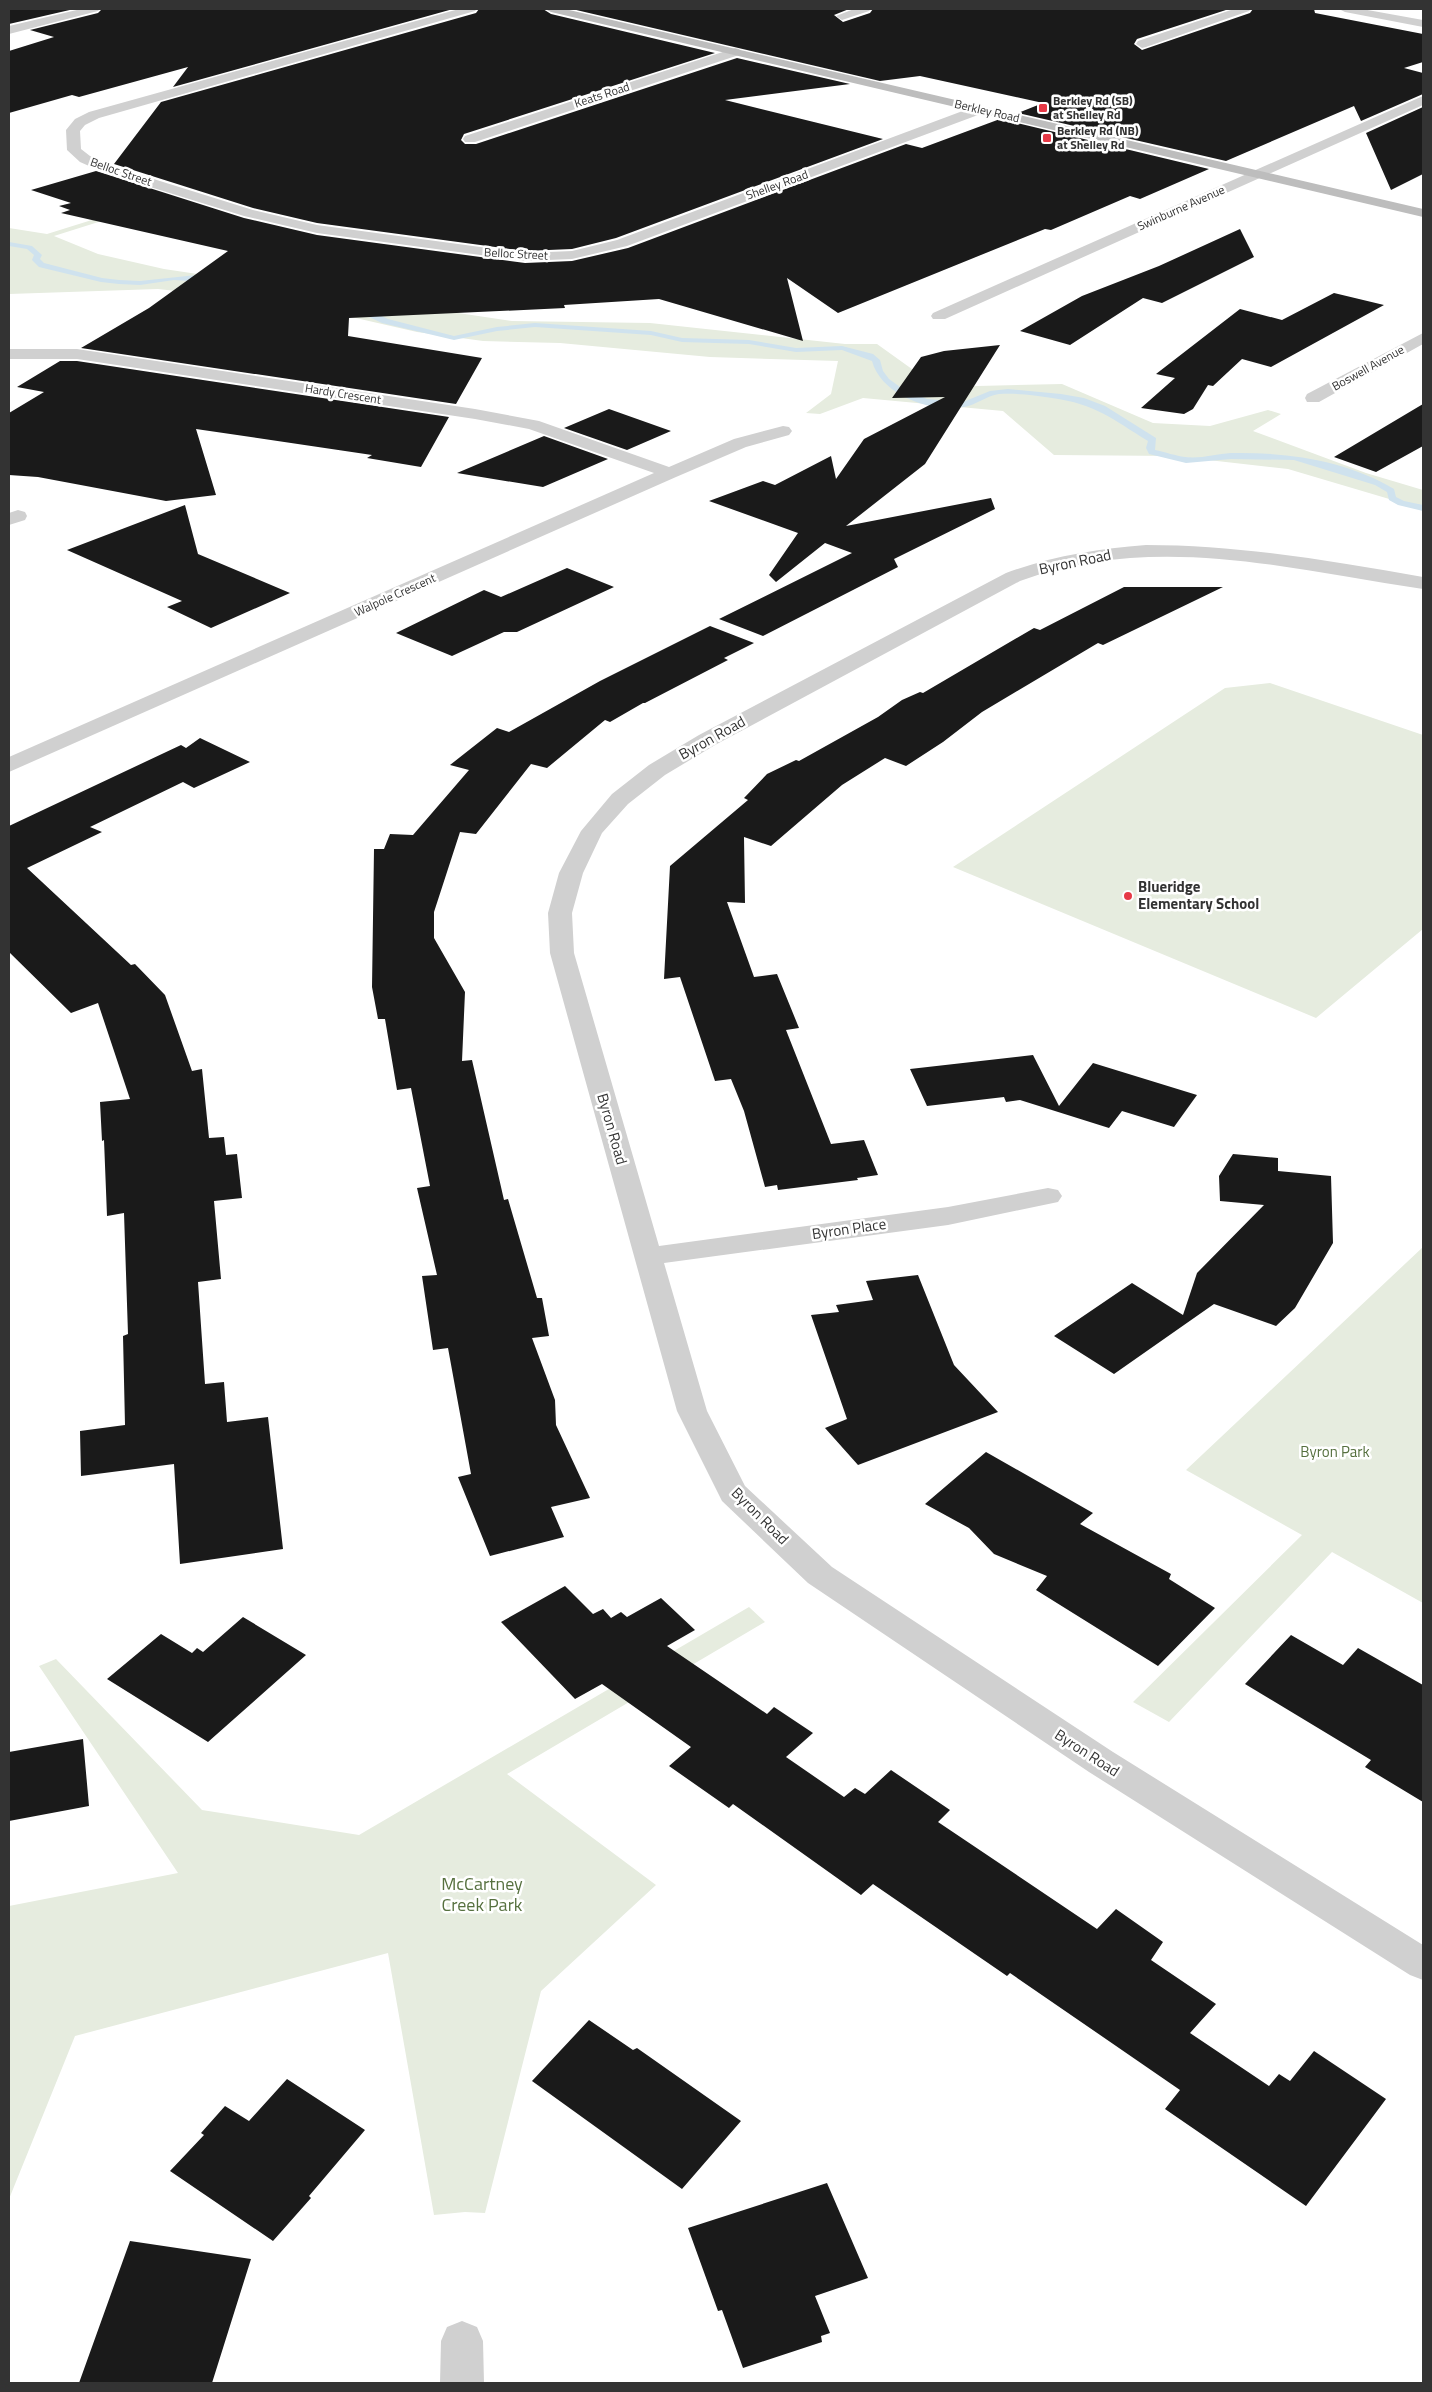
<svg xmlns="http://www.w3.org/2000/svg" width="1432" height="2392" font-family="'Titillium Web',sans-serif">
  <style>
    .green { fill: #e6ecdf }
    .lines { fill: none; stroke-linecap: round; stroke-linejoin: round }
    .stream { fill: #cfe2ee; fill-rule: evenodd }
    .building { fill: #1a1a1a }
    .street { fill: #d0d0d0; fill-rule: evenodd }
    .secondary { fill: #bdbdbd; fill-rule: evenodd }
    .poi-dot { fill: #e63946; stroke: #fff; stroke-width: 2 }
    .labels { text-anchor: middle; stroke-width: 5; stroke-linejoin: round; paint-order: stroke }
    .far-street-label { font-size: 12px; fill: #333; stroke: #fff }
    .far-poi-label { font-size: 12px; font-weight: bold; fill: #333; stroke: #fff; text-anchor: start }
    .street-label { font-size: 15px; fill: #333; stroke: #fff }
    .poi-label { font-size: 15px; font-weight: bold; fill: #333; stroke: #fff; text-anchor: start }
    .park-label { font-size: 15px; fill: #56703f; stroke: #fff }
    .near-park-label { font-size: 18px; fill: #56703f; stroke: #fff }
  </style>
  <rect width="100%" height="100%" fill="#fff"/>
  <path class="green" d="M 159,199 L 165,201 L 54,236 L 98,254 L 164,269 L 512,321 L 650,323 L 845,344 L 877,344 L 937,387 L 1062,384 L 1153,423 L 1210,426 L 1268,410 L 1281,414 L 1253,431 L 1366,473 L 1423,490 L 1423,509 L 1288,469 L 1173,456 L 1054,455 L 1003,411 L 863,398 L 820,414 L 806,413 L 831,394 L 838,361 L 710,357 L 560,343 L 483,341 L 417,332 L 299,305 L 158,289 L 9,294 L 9,228 L 47,234 Z
    M 1270,683 L 1423,735 L 1423,929 L 1316,1018 L 953,867 L 1225,688 Z
    M 1423,1247 L 1423,1603 L 1332,1552 L 1169,1722 L 1133,1702 L 1302,1535 L 1186,1470 Z
    M 749,1607 L 765,1622 L 507,1774 L 656,1885 L 541,1991 L 485,2213 L 465,2212 L 434,2215 L 388,1953 L 75,2036 L 9,2199 L 9,1906 L 178,1873 L 39,1666 L 56,1659 L 202,1810 L 359,1835 Z"/>
  <g class="lines">
    <path class="stream" d="M 9,242 L 32,246 L 42,255 L 40,259 L 44,263 L 102,278 L 119,280 L 140,281 L 206,274 L 210,276 L 189,281 L 174,280 L 140,285 L 119,284 L 101,282 L 39,267 L 32,260 L 34,255 L 27,249 L 9,246 Z
      M 356,307 L 362,307 L 388,319 L 454,336 L 497,327 L 535,323 L 651,331 L 682,338 L 749,340 L 796,348 L 842,346 L 873,354 L 880,360 L 883,371 L 889,379 L 900,387 L 927,399 L 963,402 L 990,391 L 1008,389 L 1061,394 L 1084,398 L 1105,406 L 1156,438 L 1155,450 C 1165,452 1176,456 1185,457 C 1200,459 1216,454 1231,453 C 1286,452 1346,460 1394,489 L 1396,497 L 1404,501 L 1423,505 L 1423,511 L 1398,505 L 1389,500 L 1387,492 L 1375,485 L 1294,460 L 1231,459 L 1186,463 L 1149,454 L 1146,448 L 1148,441 C 1112,419 1096,404 1052,398 C 1035,395 1017,393 999,394 C 986,396 976,405 964,407 C 931,413 881,395 872,361 L 842,350 L 796,352 L 749,344 L 682,342 L 651,335 L 535,327 L 497,331 L 454,340 L 382,323 L 356,311 Z"/>
  </g>
  <path class="building" d="M 9,9 L 74,9 L 9,24 Z
    M 102,9 L 453,9 L 173,87 L 188,67 L 79,97 L 72,95 L 9,113 L 9,51 L 54,37 L 30,30 L 98,13 Z
    M 479,9 L 543,9 L 551,14 L 715,53 L 464,134 L 461,140 L 465,144 L 476,144 L 737,58 L 850,84 L 725,100 L 883,139 L 616,238 L 572,249 L 525,251 L 317,223 L 253,208 L 114,164 L 161,102 L 476,13 Z
    M 572,9 L 849,9 L 834,15 L 843,22 L 870,13 L 873,9 L 1229,9 L 1137,39 L 1134,44 L 1142,50 L 1250,13 L 1253,9 L 1314,9 L 1315,13 L 1423,34 L 1423,62 L 1404,68 L 1423,73 L 1423,94 L 1361,121 L 1354,106 L 1226,161 L 1018,113 L 1043,103 L 920,76 L 880,81 Z
    M 1423,107 L 1423,174 L 1391,190 L 1366,133 Z
    M 1000,119 L 1209,169 L 1140,199 L 1130,196 L 1051,230 L 1045,229 L 838,313 L 787,278 L 803,341 L 659,299 L 564,305 L 565,308 L 349,318 L 348,336 L 482,358 L 456,404 L 81,348 L 149,308 L 228,251 L 61,213 L 70,210 L 59,206 L 71,203 L 31,190 L 96,171 L 244,218 L 317,235 L 525,263 L 572,261 L 628,248 L 906,144 L 922,148 Z
    M 1240,229 L 1254,257 L 1162,303 L 1143,298 L 1070,345 L 1020,331 L 1082,296 L 1159,266 Z
    M 1334,293 L 1384,305 L 1271,367 L 1242,359 L 1213,386 L 1208,385 L 1193,409 L 1184,414 L 1141,408 L 1175,378 L 1156,374 L 1240,309 L 1282,320 Z
    M 1000,345 L 925,464 L 846,526 L 991,498 L 995,509 L 894,559 L 898,567 L 763,636 L 719,619 L 852,553 L 825,543 L 776,582 L 769,575 L 798,533 L 709,501 L 763,481 L 775,485 L 831,456 L 836,479 L 864,439 L 945,397 L 892,398 L 921,357 L 944,351 Z
    M 60,361 L 77,361 L 449,417 L 421,467 L 367,458 L 372,455 L 196,429 L 216,495 L 166,501 L 38,477 L 9,475 L 9,413 L 44,392 L 17,387 Z
    M 1423,404 L 1423,446 L 1376,472 L 1334,457 Z
    M 609,409 L 671,431 L 627,450 L 564,428 Z
    M 544,436 L 608,459 L 543,487 L 457,473 Z
    M 185,505 L 198,554 L 290,593 L 211,628 L 167,607 L 182,601 L 67,550 Z
    M 567,568 L 614,587 L 517,632 L 504,632 L 452,656 L 396,633 L 484,590 L 501,597 Z
    M 1124,587 L 1223,587 L 1103,645 L 1098,643 L 982,712 L 943,742 L 906,766 L 885,758 L 842,785 L 771,846 L 744,837 L 745,903 L 727,902 L 754,977 L 777,974 L 799,1028 L 786,1030 L 831,1144 L 864,1140 L 878,1175 L 857,1178 L 858,1180 L 778,1190 L 777,1185 L 765,1187 L 744,1111 L 731,1079 L 715,1081 L 680,977 L 664,979 L 670,866 L 748,800 L 744,798 L 767,774 L 796,760 L 799,761 L 878,717 L 902,700 L 920,692 L 923,693 L 1034,628 L 1040,630 Z
    M 710,626 L 754,643 L 724,658 L 728,660 L 645,703 L 643,703 L 610,722 L 605,720 L 547,768 L 531,764 L 476,834 L 460,832 L 434,912 L 434,938 L 465,992 L 462,1061 L 472,1060 L 504,1200 L 508,1199 L 537,1298 L 542,1298 L 549,1336 L 532,1338 L 555,1400 L 556,1425 L 590,1498 L 551,1507 L 564,1537 L 490,1556 L 458,1477 L 471,1474 L 448,1348 L 433,1350 L 422,1276 L 437,1275 L 417,1188 L 430,1186 L 411,1088 L 397,1090 L 385,1019 L 378,1019 L 372,987 L 374,849 L 384,849 L 390,834 L 413,835 L 469,770 L 450,765 L 497,728 L 509,732 L 600,681 Z
    M 200,738 L 250,762 L 194,788 L 183,782 L 90,827 L 102,832 L 27,868 L 131,965 L 135,964 L 165,995 L 192,1071 L 202,1069 L 209,1138 L 224,1137 L 226,1155 L 237,1154 L 242,1198 L 214,1201 L 221,1279 L 198,1282 L 205,1384 L 224,1382 L 227,1422 L 268,1417 L 283,1549 L 180,1564 L 174,1464 L 81,1476 L 80,1431 L 125,1425 L 123,1336 L 128,1334 L 124,1213 L 107,1216 L 104,1140 L 102,1141 L 100,1102 L 130,1099 L 98,1003 L 71,1013 L 9,952 L 9,826 L 181,745 L 186,748 Z
    M 1033,1055 L 1059,1106 L 1093,1063 L 1197,1095 L 1174,1127 L 1122,1111 L 1109,1128 L 1020,1100 L 1006,1102 L 1004,1097 L 927,1106 L 910,1069 Z
    M 1233,1154 L 1278,1158 L 1278,1171 L 1331,1176 L 1333,1243 L 1295,1308 L 1276,1326 L 1214,1304 L 1114,1374 L 1054,1336 L 1132,1283 L 1183,1315 L 1197,1273 L 1264,1205 L 1220,1201 L 1219,1176 Z
    M 918,1275 L 954,1365 L 998,1412 L 858,1465 L 825,1428 L 847,1419 L 811,1315 L 839,1312 L 836,1305 L 873,1300 L 866,1281 Z
    M 986,1452 L 1093,1513 L 1080,1524 L 1171,1574 L 1169,1579 L 1215,1608 L 1158,1666 L 1036,1590 L 1047,1576 L 994,1554 L 969,1528 L 925,1504 Z
    M 565,1586 L 593,1614 L 603,1609 L 611,1618 L 621,1612 L 627,1617 L 661,1598 L 695,1630 L 667,1646 L 767,1714 L 774,1707 L 813,1733 L 786,1757 L 844,1797 L 855,1788 L 865,1794 L 891,1770 L 950,1810 L 938,1822 L 1097,1929 L 1116,1909 L 1163,1942 L 1151,1960 L 1216,2004 L 1190,2033 L 1269,2086 L 1279,2074 L 1290,2081 L 1314,2051 L 1386,2099 L 1306,2206 L 1165,2109 L 1180,2090 L 1010,1973 L 1007,1976 L 873,1884 L 861,1895 L 733,1804 L 729,1808 L 669,1766 L 691,1747 L 602,1684 L 575,1699 L 501,1622 Z
    M 243,1617 L 306,1655 L 208,1742 L 107,1679 L 161,1634 L 192,1653 L 197,1648 L 203,1652 Z
    M 1291,1635 L 1343,1665 L 1358,1648 L 1423,1685 L 1423,1802 L 1365,1767 L 1371,1760 L 1245,1684 Z
    M 83,1739 L 89,1806 L 9,1821 L 9,1752 Z
    M 589,2020 L 633,2050 L 637,2048 L 741,2121 L 682,2189 L 532,2081 Z
    M 287,2079 L 365,2130 L 309,2196 L 311,2198 L 273,2241 L 170,2171 L 204,2135 L 201,2133 L 225,2106 L 249,2121 Z
    M 827,2183 L 868,2278 L 815,2296 L 830,2333 L 821,2336 L 822,2342 L 743,2368 L 722,2310 L 718,2311 L 688,2228 Z
    M 130,2241 L 251,2259 L 212,2383 L 79,2383 Z"/>
  <g class="lines">
    <path class="street" d="M 81,9 L 100,9 L 98,11 L 9,34 L 9,26 Z
      M 459,9 L 477,9 L 475,11 L 99,118 L 85,125 L 80,131 L 81,149 L 90,156 L 115,167 L 253,210 L 317,225 L 525,253 L 572,251 L 617,240 L 976,106 L 986,106 L 987,109 L 986,112 L 627,246 L 572,259 L 525,261 L 317,233 L 244,216 L 105,173 L 80,162 L 67,150 L 66,130 L 75,119 L 89,112 Z
      M 854,9 L 871,9 L 869,11 L 842,20 L 836,16 Z
      M 1234,9 L 1251,9 L 1249,11 L 1146,47 L 1142,48 L 1136,44 L 1138,41 Z
      M 1339,9 L 1362,9 L 1423,20 L 1423,27 L 1345,12 Z
      M 735,48 L 739,49 L 741,52 L 739,55 L 475,142 L 465,142 L 463,139 L 465,136 Z
      M 1423,96 L 1423,105 L 945,319 L 933,319 L 931,316 L 933,313 Z
      M 1423,333 L 1423,344 L 1319,402 L 1307,402 L 1305,398 L 1307,394 Z
      M 9,349 L 77,349 L 475,409 L 539,421 L 669,467 L 734,439 L 783,426 L 789,427 L 792,431 L 789,435 L 746,447 L 676,477 L 9,772 L 9,757 L 654,473 L 529,429 L 475,419 L 77,359 L 9,359 Z
      M 18,510 L 25,512 L 27,516 L 25,520 L 9,525 L 9,513 Z
      M 1146,545 C 1240,545 1331,561 1423,577 L 1423,589 C 1287,569 1155,532 1020,581 L 715,745 L 665,775 L 628,804 L 602,833 L 583,873 L 572,913 L 574,953 L 659,1246 L 948,1207 L 1048,1188 L 1058,1190 L 1062,1196 L 1058,1202 L 948,1225 L 664,1263 L 707,1411 L 745,1486 L 832,1567 L 1113,1752 L 1423,1945 L 1423,1980 L 1410,1975 L 1089,1772 L 808,1583 L 722,1501 L 677,1411 L 550,953 L 548,913 L 559,873 L 581,831 L 612,794 L 649,765 L 699,735 L 1006,573 C 1052,556 1097,549 1146,545 Z
      M 462,2321 L 477,2327 L 483,2341 L 484,2383 L 440,2383 L 441,2341 L 447,2327 Z"/>
    <path class="secondary" d="M 545,9 L 565,9 L 1423,209 L 1423,217 L 551,12 Z"/>
  </g>
  <g class="poi-dot">
    <rect x="1038" y="103" width="10" height="10" rx="2.5"/>
    <rect x="1042" y="133" width="10" height="10" rx="2.5"/>
    <circle cx="1128" cy="896" r="5"/>
  </g>
  <g class="labels">
    <g class="far-street-label">
      <text transform="translate(602 95) rotate(-18)" y="4">Keats Road</text>
      <text transform="translate(987 111) rotate(13)" y="4">Berkley Road</text>
      <text transform="translate(121 172) rotate(19)" y="4">Belloc Street</text>
      <text transform="translate(777 185) rotate(-20)" y="4">Shelley Road</text>
      <text transform="translate(1181 208) rotate(-24)" y="4">Swinburne Avenue</text>
      <text transform="translate(516 254) rotate(3)" y="4">Belloc Street</text>
      <text transform="translate(1368 368) rotate(-29)" y="4">Boswell Avenue</text>
      <text transform="translate(343 394) rotate(9)" y="4">Hardy Crescent</text>
      <text transform="translate(395 595) rotate(-24)" y="4">Walpole Crescent</text>
    </g>
    <g class="far-poi-label">
      <text x="1053" y="105">Berkley Rd (SB)<tspan x="1053" dy="14">at Shelley Rd</tspan></text>
      <text x="1057" y="135">Berkley Rd (NB)<tspan x="1057" dy="14">at Shelley Rd</tspan></text>
    </g>
    <g class="street-label">
      <text transform="translate(1075 562) rotate(-12)" y="5">Byron Road</text>
      <text transform="translate(712 738) rotate(-29)" y="5">Byron Road</text>
      <text transform="translate(612 1129) rotate(74)" y="5">Byron Road</text>
      <text transform="translate(849 1229) rotate(-8)" y="5">Byron Place</text>
      <text transform="translate(760 1516) rotate(45)" y="5">Byron Road</text>
      <text transform="translate(1087 1753) rotate(33)" y="5">Byron Road</text>
    </g>
    <g class="poi-label">
      <text x="1138" y="892">Blueridge<tspan x="1138" dy="17">Elementary School</tspan></text>
    </g>
    <g class="park-label">
      <text x="1335" y="1457">Byron Park</text>
    </g>
    <g class="near-park-label">
      <text x="482" y="1890">McCartney<tspan x="482" dy="21">Creek Park</tspan></text>
    </g>
  </g>
  <rect width="1432" height="2392" fill="none" stroke="#333333" stroke-width="20"/>
</svg>
